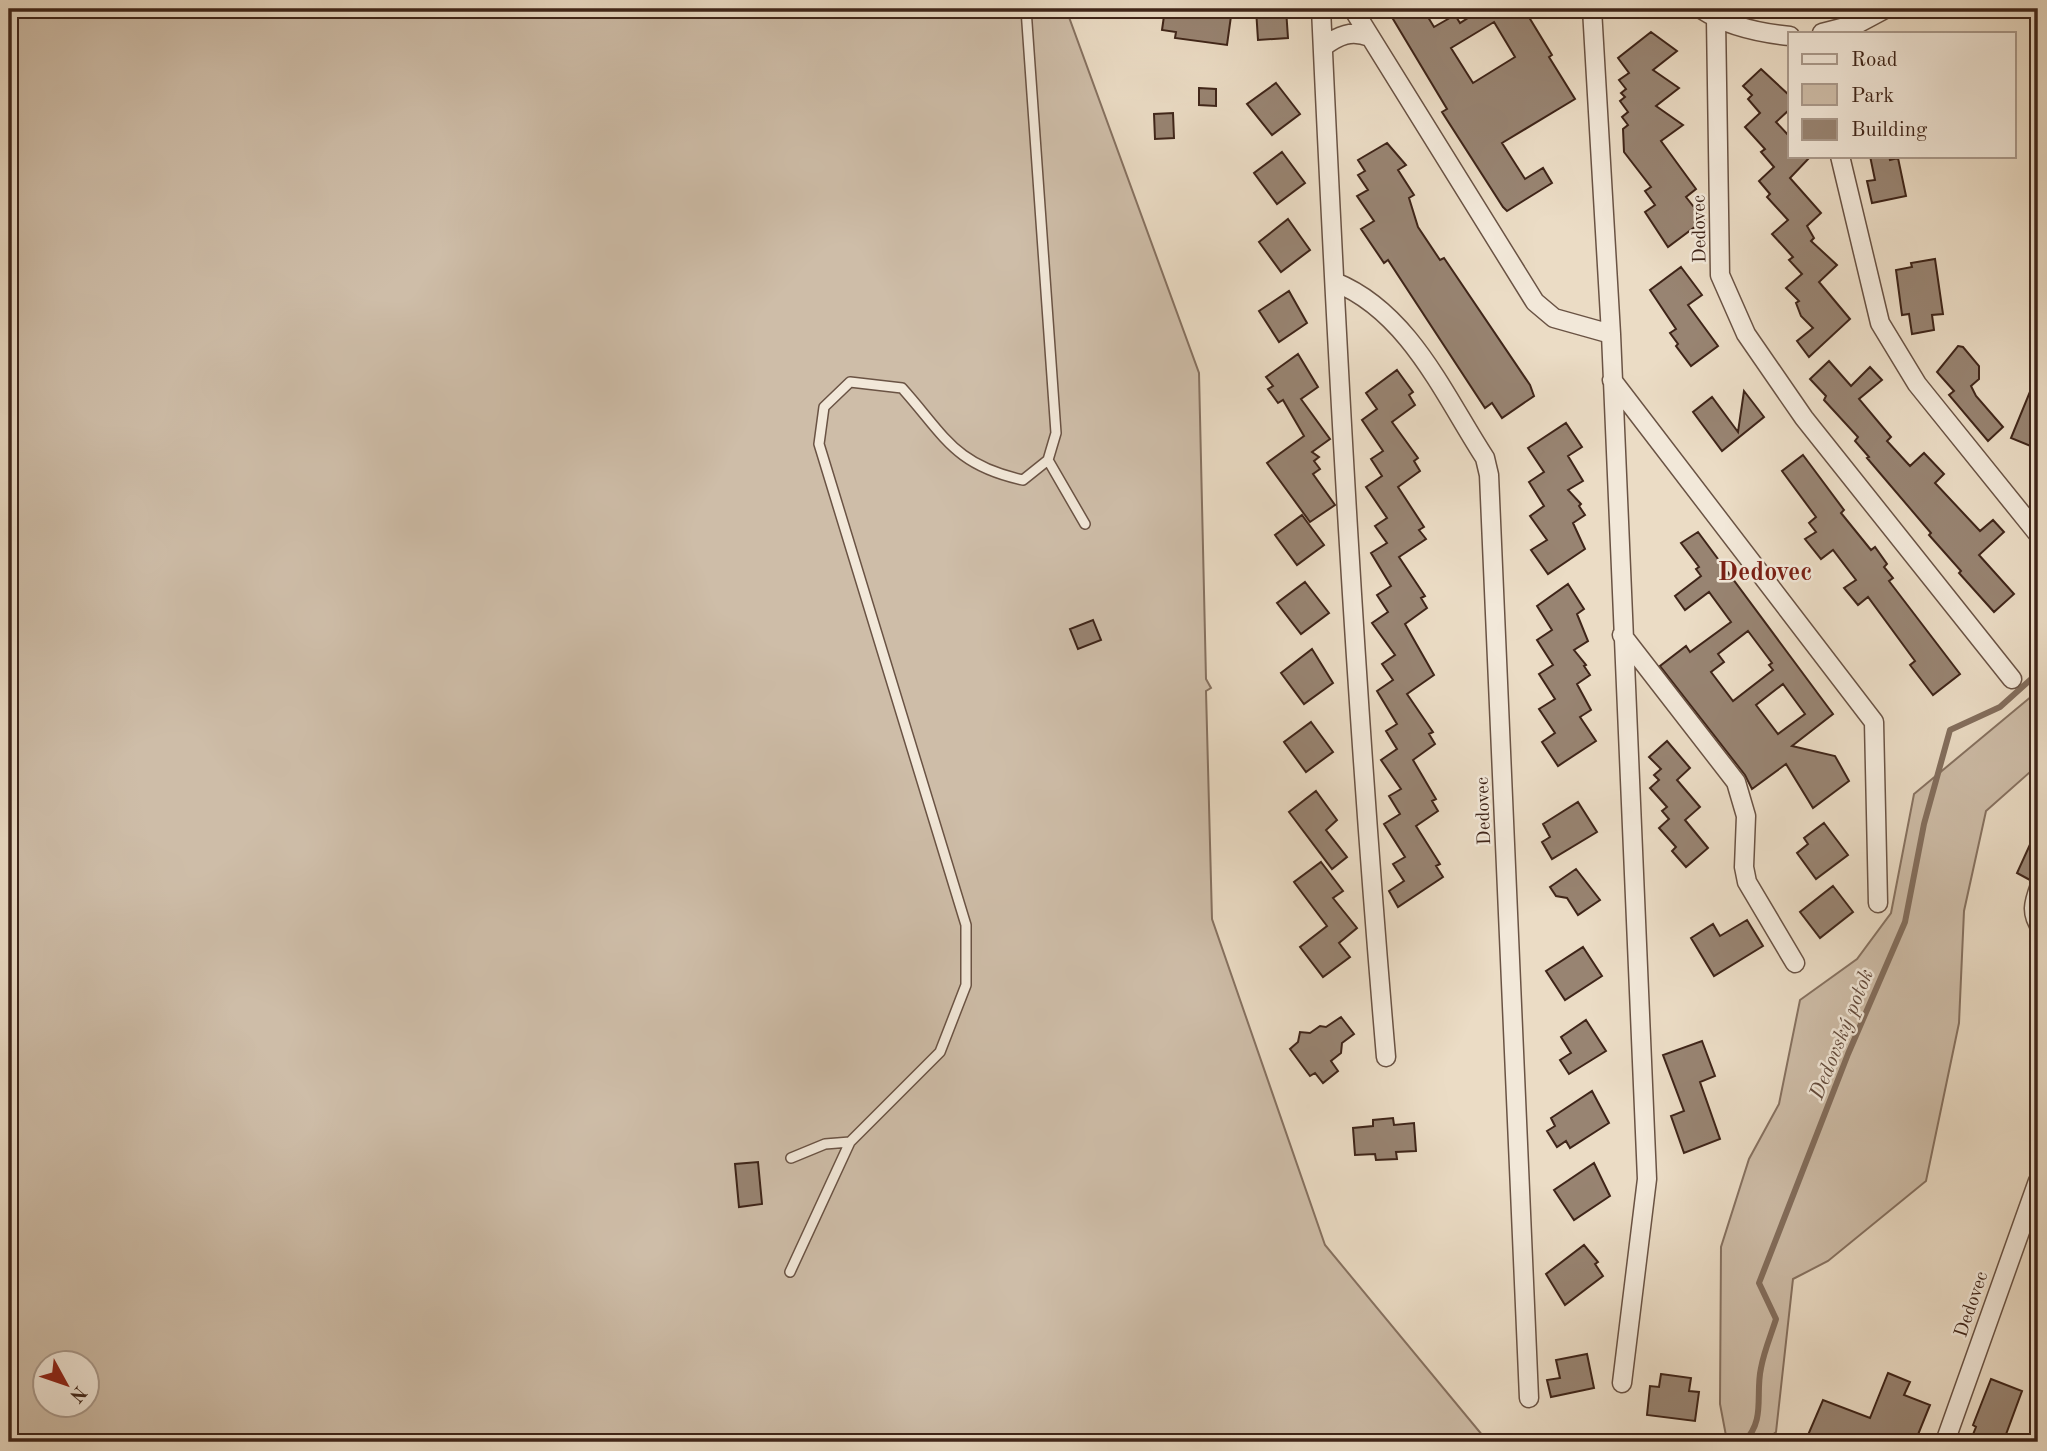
<svg xmlns="http://www.w3.org/2000/svg" width="2047" height="1451" font-family="'Old Standard TT',serif">
  <style>
    .green { fill: #cebda8; stroke: #867160; stroke-width: 2; fill-rule: evenodd }
    .lines { fill: none; stroke-linecap: round; stroke-linejoin: round }
    .stream { stroke: #836e5d; stroke-width: 6 }
    .building { fill: #988472; stroke: #3f2519; stroke-width: 2; fill-rule: evenodd }
    .lane-casing { stroke: #6a5344; stroke-width: 12 }
    .street-casing { stroke: #6a5344; stroke-width: 21 }
    .lane { stroke: #f2e8d9; stroke-width: 9 }
    .street { stroke: #f2e8d9; stroke-width: 18 }
    .labels { text-anchor: middle; stroke-width: 5; stroke-linejoin: round; paint-order: stroke }
    .street-label { font-size: 19px; fill: #3f2519; stroke: #f2e8d9 }
    .water-label { font-size: 21px; font-style: italic; fill: #61493b; stroke: #f2e8d9 }
    .district-label { font-size: 26px; font-weight: bold; fill: #7a1f14; stroke: #f2e8d9 }
  </style>
  <rect width="100%" height="100%" fill="#ebdcc5"/>
  <filter id="stains"><feTurbulence type="fractalNoise" baseFrequency=".00286" numOctaves="4"/><feColorMatrix values="0 0 0 0 .2 0 0 0 0 .09 0 0 0 0 .02 0 0 0 .5 -.17"/></filter>
  <radialGradient id="worn" r=".72"><stop offset=".6" stop-color="#630" stop-opacity="0"/><stop offset="1" stop-color="#630" stop-opacity=".3"/></radialGradient>
  <path class="green" d="M 9,9 L 1066,9 L 1199,373 L 1206,679 L 1211,688 L 1206,691 L 1212,919 L 1325,1245 L 1488,1442 L 9,1442 ZM 46,1364 L 88,1364 L 88,1406 L 46,1406 Z
    M 2038,691 L 2038,765 L 1986,811 L 1964,911 L 1959,1023 L 1926,1181 L 1828,1261 L 1793,1279 L 1776,1432 L 1764,1442 L 1727,1441 L 1720,1404 L 1721,1247 L 1749,1159 L 1779,1104 L 1800,1000 L 1857,959 L 1891,913 L 1914,794 Z"/>
  <g class="lines">
    <path class="stream" d="M 1744,1442 C 1766,1420 1755,1395 1761,1368 C 1764,1351 1771,1335 1776,1319 L 1759,1283 L 1848,1054 L 1905,922 L 1924,824 L 1950,730 L 2000,707 L 2038,673"/>
  </g>
  <path class="building" d="M 1165,9 L 1232,9 L 1227,45 L 1175,38 L 1176,32 L 1162,30 Z
    M 1256,9 L 1286,9 L 1288,38 L 1258,40 Z
    M 1387,9 L 1423,9 L 1434,27 L 1455,15 L 1460,23 L 1482,9 L 1524,9 L 1552,55 L 1549,57 L 1575,99 L 1502,143 L 1525,179 L 1543,168 L 1552,183 L 1507,211 L 1503,207 L 1442,112 L 1447,109 ZM 1494,22 L 1515,57 L 1473,83 L 1451,48 Z
    M 1651,32 L 1677,51 L 1653,70 L 1679,88 L 1656,106 L 1683,125 L 1661,141 L 1696,189 L 1686,197 L 1704,220 L 1668,247 L 1645,212 L 1655,205 L 1645,191 L 1651,187 L 1624,152 L 1623,129 L 1628,125 L 1622,117 L 1628,112 L 1620,101 L 1625,97 L 1621,93 L 1626,89 L 1619,80 L 1629,73 L 1618,58 Z
    M 1761,69 L 1790,96 L 1790,109 L 1776,122 L 1790,137 L 1790,156 L 1811,156 L 1790,178 L 1821,213 L 1807,226 L 1814,238 L 1811,241 L 1837,265 L 1819,282 L 1850,319 L 1809,357 L 1797,341 L 1813,328 L 1801,316 L 1796,303 L 1799,301 L 1786,288 L 1802,274 L 1789,260 L 1793,257 L 1772,234 L 1788,220 L 1767,197 L 1770,194 L 1759,181 L 1774,167 L 1761,152 L 1765,149 L 1745,127 L 1760,113 L 1748,99 L 1752,95 L 1743,86 Z
    M 1276,83 L 1300,114 L 1272,135 L 1247,104 Z
    M 1199,88 L 1216,89 L 1216,106 L 1199,105 Z
    M 1173,113 L 1174,138 L 1155,139 L 1154,114 Z
    M 1387,143 L 1406,165 L 1398,170 L 1414,195 L 1409,198 L 1418,227 L 1440,260 L 1444,258 L 1530,385 L 1534,396 L 1502,418 L 1492,403 L 1485,408 L 1388,260 L 1384,263 L 1361,229 L 1374,221 L 1357,196 L 1368,190 L 1358,175 L 1365,171 L 1358,160 Z
    M 1282,152 L 1305,183 L 1277,204 L 1254,173 Z
    M 1870,156 L 1889,156 L 1890,160 L 1898,158 L 1906,196 L 1872,203 L 1867,181 L 1875,180 Z
    M 1288,219 L 1310,250 L 1281,272 L 1259,242 Z
    M 1935,259 L 1943,314 L 1932,315 L 1934,330 L 1912,334 L 1909,314 L 1902,315 L 1896,270 L 1912,267 L 1911,263 Z
    M 1681,267 L 1702,295 L 1688,305 L 1718,346 L 1691,366 L 1676,346 L 1678,344 L 1670,333 L 1676,329 L 1650,290 Z
    M 1289,291 L 1307,323 L 1279,342 L 1259,311 Z
    M 1958,346 L 1963,347 L 1979,366 L 1979,379 L 1971,386 L 1976,396 L 2003,427 L 1988,441 L 1949,395 L 1954,391 L 1937,372 Z
    M 1298,354 L 1318,387 L 1301,399 L 1330,439 L 1312,452 L 1319,457 L 1314,461 L 1320,469 L 1313,474 L 1335,505 L 1310,522 L 1267,463 L 1304,436 L 1283,400 L 1278,403 L 1268,389 L 1273,386 L 1266,377 Z
    M 1829,361 L 1851,386 L 1870,367 L 1882,380 L 1859,399 L 1891,437 L 1887,441 L 1910,466 L 1924,453 L 1944,474 L 1935,483 L 1980,531 L 1993,520 L 2004,532 L 1979,555 L 2014,594 L 1994,612 L 1959,573 L 1961,571 L 1929,535 L 1931,533 L 1867,458 L 1869,457 L 1855,441 L 1858,437 L 1824,400 L 1826,396 L 1810,379 Z
    M 1397,370 L 1413,392 L 1409,395 L 1415,405 L 1392,422 L 1418,458 L 1414,461 L 1420,471 L 1398,487 L 1424,527 L 1419,530 L 1426,539 L 1399,557 L 1425,596 L 1421,598 L 1427,608 L 1405,624 L 1434,675 L 1407,694 L 1433,732 L 1429,734 L 1435,744 L 1413,760 L 1436,799 L 1432,801 L 1438,811 L 1416,826 L 1440,864 L 1436,866 L 1443,877 L 1398,907 L 1389,891 L 1404,881 L 1393,864 L 1405,857 L 1384,824 L 1400,814 L 1389,796 L 1401,789 L 1381,760 L 1397,749 L 1386,731 L 1397,724 L 1377,691 L 1393,680 L 1382,664 L 1395,655 L 1372,623 L 1388,612 L 1377,595 L 1391,586 L 1371,553 L 1387,543 L 1375,526 L 1387,518 L 1366,487 L 1382,476 L 1371,459 L 1383,451 L 1362,420 L 1377,409 L 1366,393 Z
    M 2038,372 L 2038,449 L 2011,438 Z
    M 1744,391 L 1764,417 L 1722,451 L 1693,412 L 1712,397 L 1738,432 Z
    M 1566,423 L 1582,447 L 1568,456 L 1583,481 L 1568,490 L 1581,504 L 1579,506 L 1585,515 L 1573,523 L 1585,549 L 1548,574 L 1531,550 L 1547,540 L 1530,516 L 1544,506 L 1529,482 L 1544,472 L 1528,448 Z
    M 1803,455 L 1844,510 L 1841,513 L 1871,550 L 1875,547 L 1887,564 L 1884,567 L 1893,578 L 1889,581 L 1960,674 L 1933,695 L 1910,665 L 1915,661 L 1868,597 L 1858,605 L 1844,588 L 1856,580 L 1833,550 L 1821,559 L 1805,539 L 1816,532 L 1809,523 L 1816,517 L 1782,471 Z
    M 1302,515 L 1324,545 L 1297,565 L 1275,535 Z
    M 1698,532 L 1833,714 L 1792,746 L 1835,756 L 1849,781 L 1813,808 L 1786,764 L 1752,789 L 1745,775 L 1660,666 L 1686,646 L 1690,652 L 1731,622 L 1709,592 L 1685,610 L 1675,596 L 1701,576 L 1696,569 L 1699,567 L 1681,543 ZM 1748,631 L 1772,663 L 1769,665 L 1773,670 L 1733,701 L 1711,672 L 1724,662 L 1718,654 ZM 1783,684 L 1805,714 L 1778,734 L 1756,705 Z
    M 1305,582 L 1329,613 L 1301,634 L 1277,603 Z
    M 1568,584 L 1584,609 L 1577,614 L 1588,641 L 1574,650 L 1586,665 L 1584,666 L 1590,675 L 1577,684 L 1591,710 L 1580,717 L 1596,741 L 1558,766 L 1542,742 L 1555,733 L 1539,709 L 1555,699 L 1539,674 L 1553,665 L 1537,640 L 1552,630 L 1537,606 Z
    M 1093,620 L 1101,640 L 1078,649 L 1070,629 Z
    M 1312,649 L 1333,683 L 1304,704 L 1281,673 Z
    M 1311,722 L 1333,752 L 1306,772 L 1284,742 Z
    M 1667,741 L 1690,768 L 1677,780 L 1700,807 L 1685,820 L 1708,848 L 1686,867 L 1672,851 L 1676,847 L 1659,828 L 1669,819 L 1662,811 L 1667,807 L 1650,788 L 1659,780 L 1654,775 L 1661,769 L 1649,757 Z
    M 1316,791 L 1337,820 L 1326,830 L 1347,857 L 1332,869 L 1289,812 Z
    M 1578,802 L 1597,832 L 1552,859 L 1542,842 L 1550,837 L 1543,824 Z
    M 1824,823 L 1848,855 L 1816,879 L 1797,853 L 1808,844 L 1804,838 Z
    M 2038,827 L 2038,876 L 2030,880 L 2017,873 Z
    M 1321,862 L 1343,891 L 1333,898 L 1357,928 L 1339,943 L 1350,957 L 1323,977 L 1300,947 L 1327,926 L 1294,882 Z
    M 1576,869 L 1600,900 L 1578,915 L 1567,898 L 1556,896 L 1550,887 Z
    M 1833,886 L 1853,912 L 1820,938 L 1800,912 Z
    M 1747,920 L 1763,946 L 1714,976 L 1691,938 L 1713,924 L 1720,936 Z
    M 1583,947 L 1602,976 L 1565,1000 L 1546,971 Z
    M 1341,1017 L 1354,1034 L 1342,1043 L 1341,1053 L 1331,1061 L 1338,1071 L 1323,1083 L 1315,1073 L 1310,1076 L 1290,1049 L 1298,1042 L 1300,1032 L 1310,1033 L 1320,1026 L 1326,1027 Z
    M 1586,1020 L 1606,1051 L 1569,1074 L 1560,1060 L 1571,1053 L 1561,1037 Z
    M 1702,1041 L 1715,1076 L 1700,1082 L 1720,1139 L 1684,1153 L 1671,1116 L 1684,1111 L 1663,1055 Z
    M 1592,1091 L 1609,1123 L 1570,1148 L 1566,1141 L 1557,1147 L 1547,1131 L 1555,1126 L 1551,1118 Z
    M 1393,1118 L 1394,1125 L 1414,1123 L 1416,1151 L 1396,1152 L 1397,1159 L 1376,1160 L 1375,1154 L 1355,1155 L 1353,1128 L 1373,1126 L 1373,1120 Z
    M 758,1162 L 762,1204 L 739,1207 L 735,1164 Z
    M 1594,1163 L 1610,1196 L 1574,1220 L 1554,1190 Z
    M 1584,1245 L 1598,1262 L 1595,1264 L 1603,1276 L 1565,1305 L 1546,1274 Z
    M 1587,1354 L 1594,1388 L 1551,1397 L 1547,1380 L 1560,1378 L 1556,1360 Z
    M 1888,1373 L 1910,1382 L 1904,1395 L 1930,1405 L 1915,1442 L 1805,1442 L 1823,1400 L 1870,1418 Z
    M 1661,1374 L 1691,1378 L 1689,1391 L 1699,1392 L 1695,1421 L 1647,1415 L 1650,1386 L 1659,1387 Z
    M 1991,1379 L 2022,1391 L 2005,1437 L 2000,1436 L 1998,1442 L 1970,1442 L 1976,1427 L 1973,1425 Z"/>
  <g class="lines">
    <defs>
      <path id="lane" d="M 1048,460 L 1085,524
        M 2036,883 C 2029,902 2025,914 2038,932
        M 791,1158 L 825,1144 L 850,1142
        M 790,1272 L 850,1142 L 940,1052 L 966,985 L 966,925 L 819,444 L 824,407 L 850,382 L 902,388 C 945,436 954,465 1023,480 L 1048,460 L 1056,433 L 1026,9"/>
      <path id="street" d="M 1321,9 C 1337,357 1356,709 1386,1057
        M 1353,9 L 1535,302 L 1554,318 L 1611,334
        M 1592,9 L 1611,334 L 1647,1179 L 1622,1383
        M 1701,9 C 1727,26 1759,33 1790,36
        M 1716,19 L 1720,275 L 1746,334 L 1804,418 L 2012,679
        M 1822,33 L 1857,24 L 1885,9
        M 1323,47 C 1339,35 1351,30 1370,37
        M 1840,156 L 1880,323 L 1917,384 L 2038,534
        M 1335,282 C 1409,312 1444,395 1485,458 L 1489,475 L 1529,1398
        M 1612,380 L 1874,722 L 1878,903
        M 1622,635 L 1736,782 L 1746,816 L 1744,867 L 1747,882 L 1795,963
        M 1945,1442 L 2038,1181"/>
    </defs>
    <use href="#lane" class="lane-casing"/>
    <use href="#street" class="street-casing"/>
    <use href="#lane" class="lane"/>
    <use href="#street" class="street"/>
  </g>
  <g class="labels">
    <g class="street-label">
      <text transform="translate(1698 229) rotate(-91)" y="7">Dedovec</text>
      <text transform="translate(1482 811) rotate(-92)" y="7">Dedovec</text>
      <text transform="translate(1970 1304) rotate(-71)" y="7">Dedovec</text>
    </g>
    <g class="water-label">
      <text transform="translate(1841 1034) rotate(-68)" y="7">Dedovský potok</text>
    </g>
    <g class="district-label">
      <text x="1765" y="580">Dedovec</text>
    </g>
  </g>
  <rect width="2047" height="1451" fill="none" stroke="#ebdcc5" stroke-width="35"/>
  <rect x="10" y="10" width="2026" height="1430" fill="none" stroke="#3f2519" stroke-width="3.5"/>
  <rect x="18" y="18" width="2012" height="1416" fill="none" stroke="#3f2519" stroke-width="2"/>
  <rect x="1788" y="32" width="228" height="126" fill="#f2e8d9" stroke="#aa9a8c" stroke-width="2"/>
  <rect x="1802" y="54" width="35" height="10" fill="#f2e8d9" stroke="#aa9a8c" stroke-width="2"/>
  <text x="1851" y="66" font-size="21" fill="#3f2519">Road</text>
  <rect x="1802" y="84" width="35" height="21" fill="#cebda8" stroke="#aa9a8c" stroke-width="2"/>
  <text x="1851" y="102" font-size="21" fill="#3f2519">Park</text>
  <rect x="1802" y="119" width="35" height="21" fill="#988472" stroke="#aa9a8c" stroke-width="2"/>
  <text x="1851" y="136" font-size="21" fill="#3f2519">Building</text>
  <g transform="translate(66 1384) rotate(130)"><circle r="33" fill="#f2e8d9" stroke="#aa9a8c" stroke-width="2"/>
  <path d="M0-5L12 26L0 18L-12 26Z" fill="#8f2418"/>
  <text y="-10" font-size="19" font-weight="bold" text-anchor="middle" fill="#3f2519">N</text>
  </g>
  <rect width="100%" height="100%" filter="url(#stains)"/>
  <rect width="100%" height="100%" fill="url(#worn)"/>
</svg>
